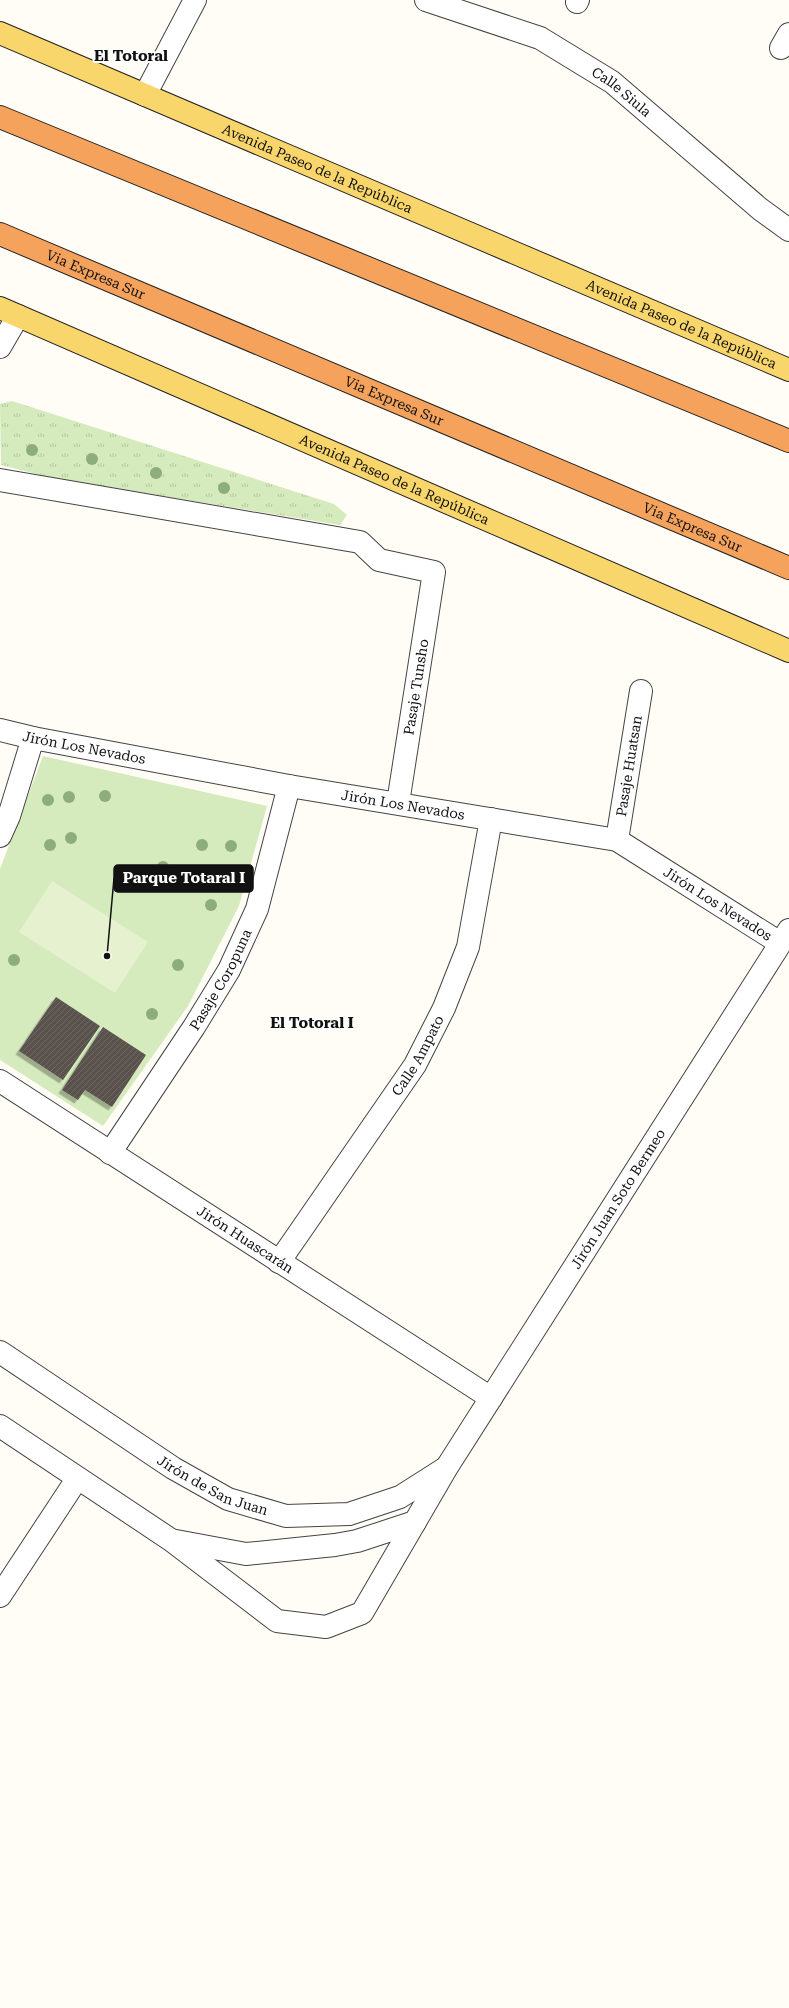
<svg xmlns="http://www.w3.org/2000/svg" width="789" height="2008" font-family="'Roboto Serif',serif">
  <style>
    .grass { fill: url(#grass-tufts) }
    .park { fill: #d5ebbd }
    .pitch { fill: #e6f2cf }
    .building { fill: url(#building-hatch); filter: url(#shadow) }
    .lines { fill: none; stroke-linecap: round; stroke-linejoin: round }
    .minor-casing { stroke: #444; stroke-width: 24 }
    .major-casing { stroke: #222; stroke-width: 24 }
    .highway-casing { stroke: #222; stroke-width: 24 }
    .minor { stroke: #fff; stroke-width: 22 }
    .major { stroke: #f9d66b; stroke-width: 22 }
    .highway { stroke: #f5a25d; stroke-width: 22 }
    .tree { fill: #8dad7f }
    .labels { text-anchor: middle; stroke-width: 4; stroke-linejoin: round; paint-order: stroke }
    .street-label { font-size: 14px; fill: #111; stroke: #fff }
    .neighbourhood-label { font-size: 15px; font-weight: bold; fill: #111; stroke: #fff }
    .leader { fill: none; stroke: #111; stroke-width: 1.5 }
    .callout-dot { fill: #111; stroke: #fff; stroke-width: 1.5 }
    .callout { fill: #111; stroke: #111; stroke-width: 1.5 }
    .callout-label { font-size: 15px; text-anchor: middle; font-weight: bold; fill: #fff }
  </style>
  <defs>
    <pattern id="grass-tufts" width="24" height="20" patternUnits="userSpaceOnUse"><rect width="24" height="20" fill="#d5ebbd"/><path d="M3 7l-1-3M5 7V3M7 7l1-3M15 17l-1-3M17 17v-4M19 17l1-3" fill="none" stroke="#b6c8a1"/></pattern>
    <pattern id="building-hatch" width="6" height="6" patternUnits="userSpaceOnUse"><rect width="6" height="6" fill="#5a524d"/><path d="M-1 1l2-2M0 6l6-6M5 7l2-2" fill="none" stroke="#6d6662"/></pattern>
    <filter id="shadow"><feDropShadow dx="-3.5" dy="3.5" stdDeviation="0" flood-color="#0004"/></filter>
  </defs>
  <rect width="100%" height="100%" fill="#fffdf5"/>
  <path class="grass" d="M 12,401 L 334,504 L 347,515 L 340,525 L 52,478 L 1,465 L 0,404 Z"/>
  <path class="park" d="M 43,756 L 267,806 L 239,906 L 188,1006 L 103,1126 L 0,1060 L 0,869 Z"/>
  <path class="pitch" d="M 52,881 L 148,942 L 115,993 L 19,932 Z"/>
  <path class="building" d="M 56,997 L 100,1026 L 63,1080 L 19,1051 Z
    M 103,1027 L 146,1055 L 112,1107 L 85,1090 L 78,1100 L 62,1090 Z"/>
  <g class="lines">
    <defs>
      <g id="minor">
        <path id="s1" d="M 426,0 L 540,38 L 612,82 L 760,209 L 789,230"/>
        <path d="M 577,2 L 578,0"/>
        <path d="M 781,48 L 789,34"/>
        <path d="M 145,95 L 195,0"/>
        <path d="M 0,347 L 18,316"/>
        <path d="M 0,480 L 360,542 L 379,560 L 434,572 L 398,803"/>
        <path id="s2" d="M 0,730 L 33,738 L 289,786 L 617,840 L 780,943"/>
        <path d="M 0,836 L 9,816 L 33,738"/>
        <path id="s3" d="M 617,840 L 641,691"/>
        <path id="s4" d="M 0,1081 L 491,1398"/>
        <path id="s5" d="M 110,1153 L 194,1027 L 229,970 L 257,909 L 289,786"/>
        <path id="s6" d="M 279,1262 L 415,1065 L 444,1008 L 468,947 L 491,819"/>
        <path id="s7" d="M 0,1352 L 173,1468 L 228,1499 L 286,1516 L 349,1514 L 400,1497 L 444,1469"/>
        <path id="s8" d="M 0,1426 L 171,1540 L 277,1621 L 326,1627 L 362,1613 L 447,1467 L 789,930"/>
        <path d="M 176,1541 L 246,1554 L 335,1545 L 357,1541 L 415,1522"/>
        <path d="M 0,1596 L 77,1479"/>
      </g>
      <g id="major">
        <path id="s9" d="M 0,33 L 789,370"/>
        <path id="s10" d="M 0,308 L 789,651"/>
      </g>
      <g id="highway">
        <path d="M 0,117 L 789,441"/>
        <path id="s11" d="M 0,234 L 789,568"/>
      </g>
    </defs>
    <use href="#minor" class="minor-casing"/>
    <use href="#major" class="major-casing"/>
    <use href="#highway" class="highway-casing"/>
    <use href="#minor" class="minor"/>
    <use href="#major" class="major"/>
    <use href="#highway" class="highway"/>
  </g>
  <g class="tree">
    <circle cx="32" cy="450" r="6"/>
    <circle cx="92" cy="459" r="6"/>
    <circle cx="156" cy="473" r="6"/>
    <circle cx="224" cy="488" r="6"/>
    <circle cx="105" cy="796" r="6"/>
    <circle cx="69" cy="797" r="6"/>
    <circle cx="48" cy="800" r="6"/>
    <circle cx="71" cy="838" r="6"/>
    <circle cx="50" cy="845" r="6"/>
    <circle cx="202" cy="845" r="6"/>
    <circle cx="231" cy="846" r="6"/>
    <circle cx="163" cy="867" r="6"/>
    <circle cx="211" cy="905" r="6"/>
    <circle cx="14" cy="960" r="6"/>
    <circle cx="178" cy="965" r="6"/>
    <circle cx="152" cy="1014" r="6"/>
  </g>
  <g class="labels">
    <g class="street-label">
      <text dy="5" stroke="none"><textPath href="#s1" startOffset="218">Calle Siula</textPath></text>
      <text dy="5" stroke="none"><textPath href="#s9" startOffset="345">Avenida Paseo de la República</textPath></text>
      <text dy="5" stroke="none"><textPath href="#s11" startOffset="104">Via Expresa Sur</textPath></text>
      <text dy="5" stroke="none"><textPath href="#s9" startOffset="741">Avenida Paseo de la República</textPath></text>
      <text dy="5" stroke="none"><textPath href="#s11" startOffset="428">Via Expresa Sur</textPath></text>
      <text dy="5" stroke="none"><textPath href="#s10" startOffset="430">Avenida Paseo de la República</textPath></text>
      <text dy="5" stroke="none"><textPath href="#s11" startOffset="752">Via Expresa Sur</textPath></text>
      <text transform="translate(416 687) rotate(-81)" y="5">Pasaje Tunsho</text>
      <text dy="5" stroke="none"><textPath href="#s2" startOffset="86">Jirón Los Nevados</textPath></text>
      <text dy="5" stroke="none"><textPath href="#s3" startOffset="75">Pasaje Huatsan</textPath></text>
      <text dy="5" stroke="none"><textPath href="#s2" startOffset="410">Jirón Los Nevados</textPath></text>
      <text dy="5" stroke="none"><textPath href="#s2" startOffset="746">Jirón Los Nevados</textPath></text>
      <text dy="5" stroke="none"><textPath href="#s5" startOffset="206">Pasaje Coropuna</textPath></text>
      <text dy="5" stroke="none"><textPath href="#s6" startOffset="249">Calle Ampato</textPath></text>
      <text dy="5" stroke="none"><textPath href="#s8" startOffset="914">Jirón Juan Soto Bermeo</textPath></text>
      <text dy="5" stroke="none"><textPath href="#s4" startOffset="292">Jirón Huascarán</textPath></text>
      <text dy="5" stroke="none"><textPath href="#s7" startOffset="252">Jirón de San Juan</textPath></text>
    </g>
    <g class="neighbourhood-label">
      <text x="131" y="61">El Totoral</text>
      <text x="312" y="1028">El Totoral I</text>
    </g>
  </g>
  <path class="leader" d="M107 956L114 878"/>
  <circle class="callout-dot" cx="107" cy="956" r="4"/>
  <rect class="callout" x="114" y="865" width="139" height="27" rx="4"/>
  <g class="callout-label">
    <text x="184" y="883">Parque Totaral I</text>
  </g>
</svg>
